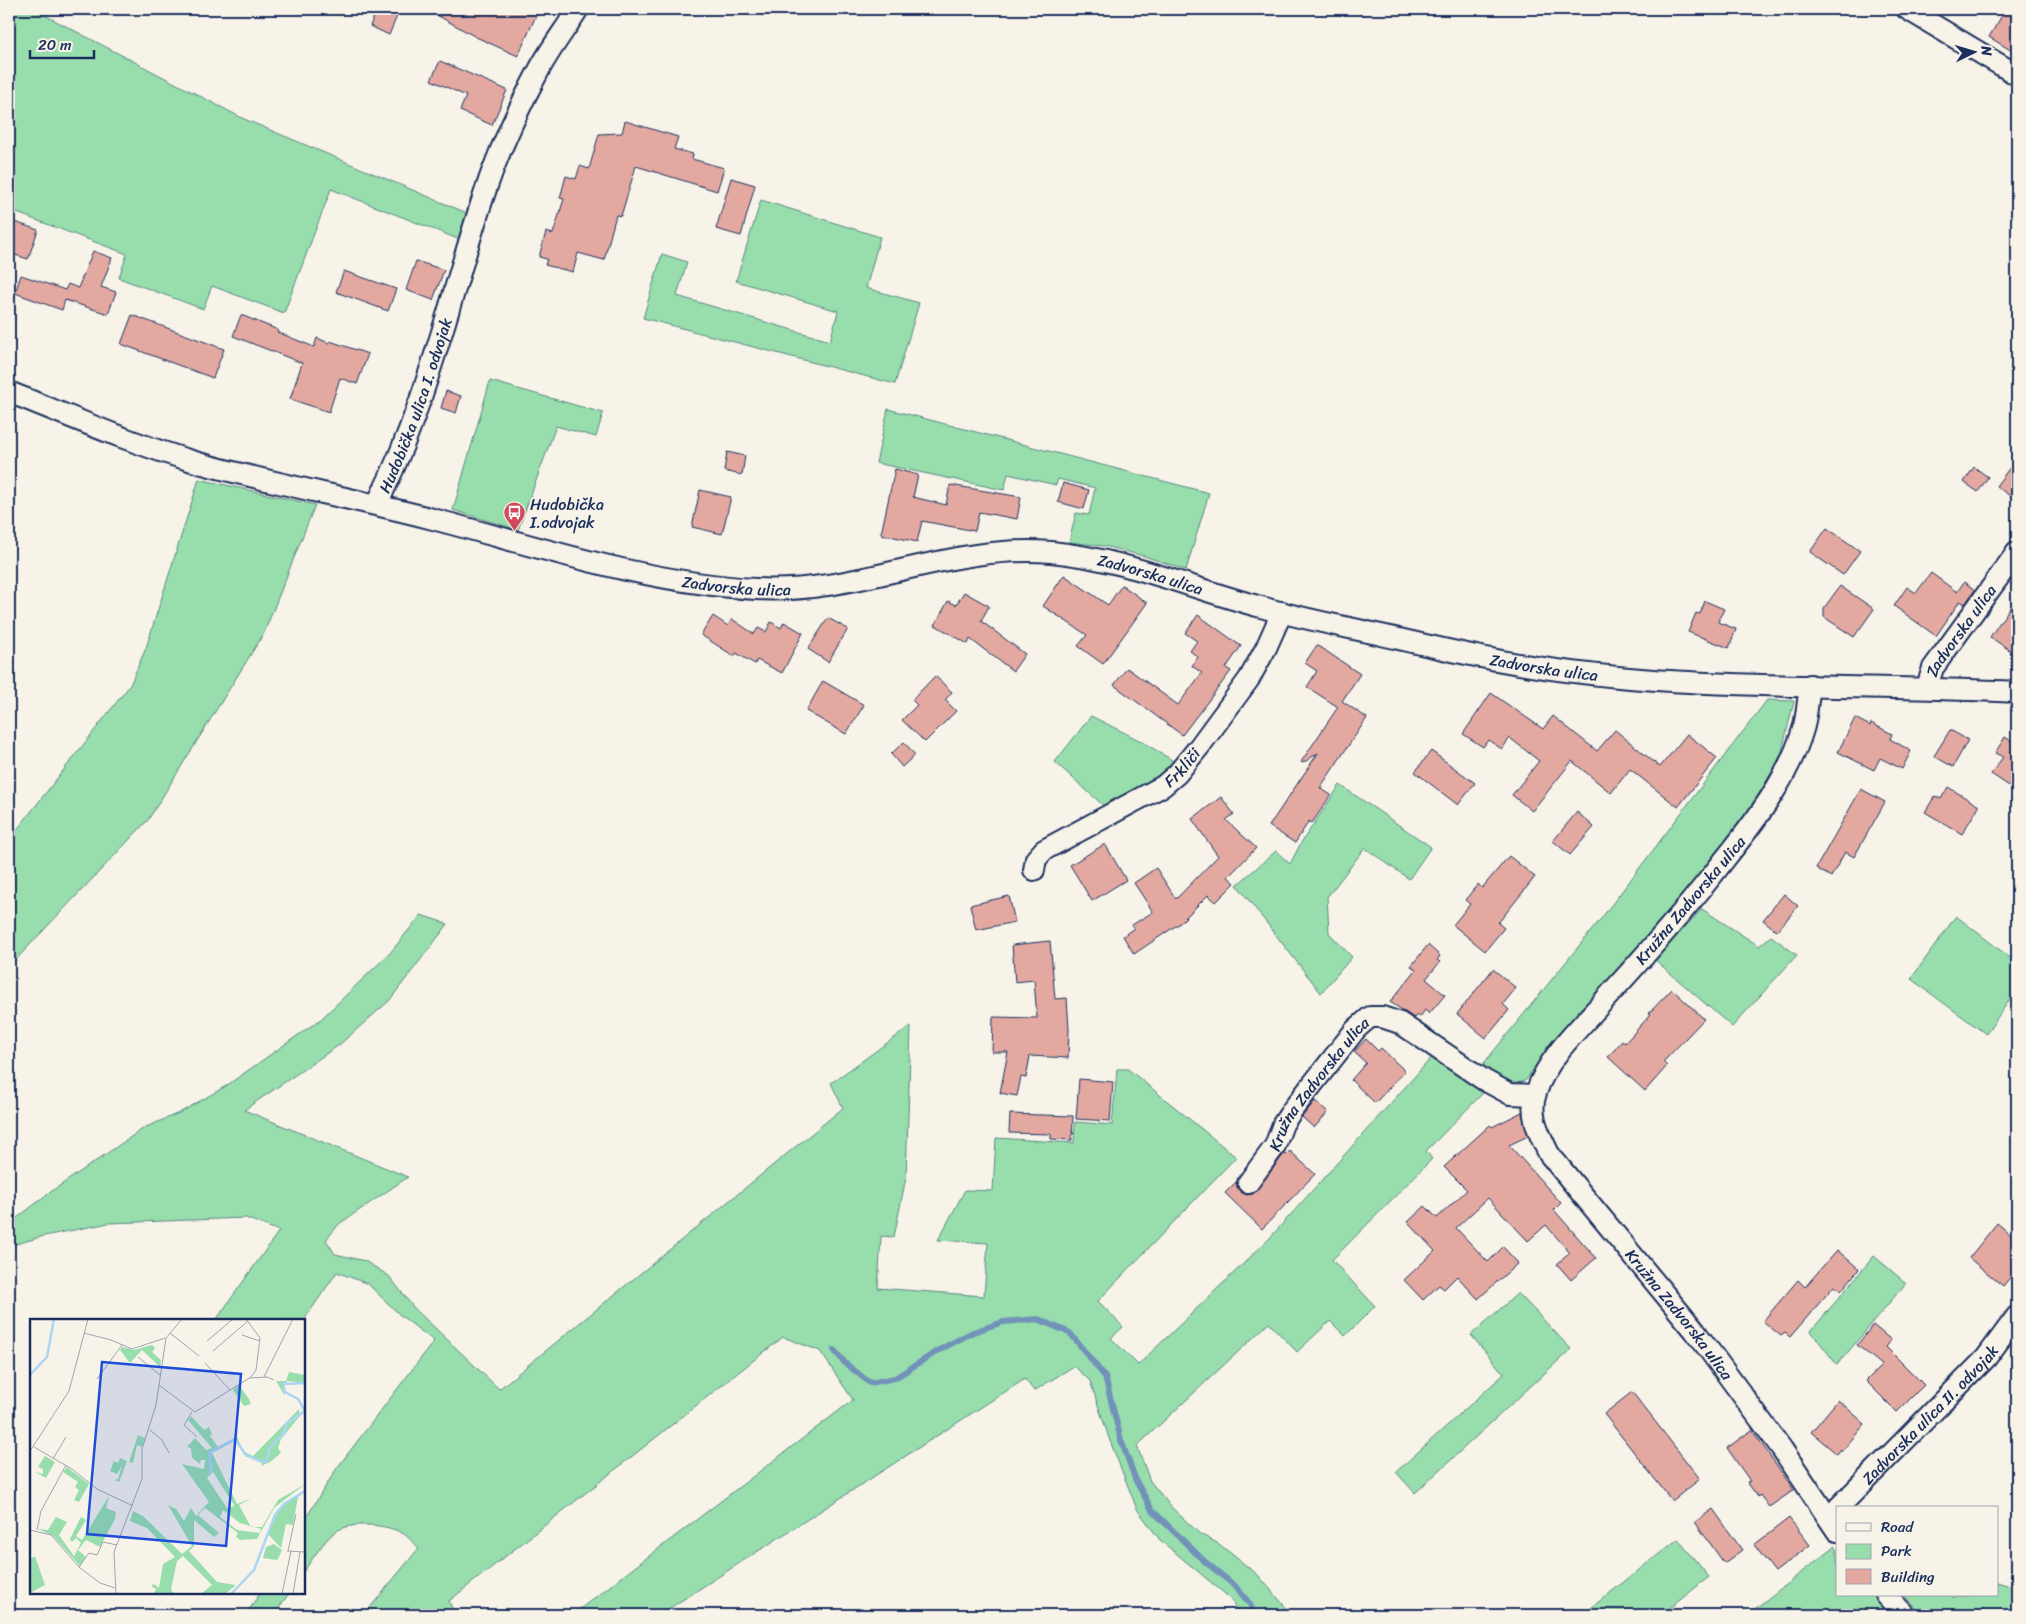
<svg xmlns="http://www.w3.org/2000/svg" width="2026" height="1624" font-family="Sriracha,sans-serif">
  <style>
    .green { fill: #97deac; stroke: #598685 }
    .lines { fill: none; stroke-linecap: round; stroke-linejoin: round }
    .stream { stroke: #7292b9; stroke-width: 6 }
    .building { fill: #e3a9a1; stroke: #1b2f5e }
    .minor-casing { stroke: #1b2f5e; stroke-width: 24 }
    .minor { stroke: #f7f3e8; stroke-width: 20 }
    .labels { text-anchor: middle; stroke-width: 4; stroke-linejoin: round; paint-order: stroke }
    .street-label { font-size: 16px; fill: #1b2f5e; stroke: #f7f3e8 }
    .poi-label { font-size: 16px; fill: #1b2f5e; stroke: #f7f3e8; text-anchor: start }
    .inset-river { fill: none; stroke: #acd4f6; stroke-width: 2.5 }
    .inset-road { fill: none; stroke: #9fa5b1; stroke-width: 1 }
    .view { fill: #1d4ed8; fill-opacity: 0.15; stroke: #1d4ed8; stroke-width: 2.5 }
    .inset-edge { fill: none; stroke: #1b2f5e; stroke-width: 2.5 }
  </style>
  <rect width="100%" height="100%" fill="#f7f3e8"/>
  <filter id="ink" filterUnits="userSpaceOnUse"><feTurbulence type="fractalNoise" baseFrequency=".02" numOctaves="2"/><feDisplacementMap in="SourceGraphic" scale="10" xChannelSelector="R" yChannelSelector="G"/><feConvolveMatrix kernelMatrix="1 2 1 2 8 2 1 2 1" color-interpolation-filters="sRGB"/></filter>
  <g filter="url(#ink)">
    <path class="green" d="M 9,9 L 33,9 L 244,119 L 467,213 L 458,239 L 331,189 L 284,313 L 212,286 L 203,309 L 119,278 L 127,254 L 9,210 Z
      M 761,200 L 880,237 L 866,288 L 919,303 L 895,384 L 643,318 L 662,254 L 687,262 L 677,296 L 830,341 L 838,311 L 736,281 Z
      M 490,381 L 603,413 L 596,437 L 556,426 L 518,530 L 453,510 Z
      M 888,409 L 1209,493 L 1186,570 L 1144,556 L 1104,546 L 1069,542 L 1076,513 L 1089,515 L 1095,488 L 1058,479 L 1056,485 L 1008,474 L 1004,490 L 876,463 Z
      M 199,479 L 315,505 L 264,633 L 148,820 L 9,967 L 9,840 L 130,685 L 146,648 Z
      M 1767,700 L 1794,701 L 1781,755 L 1766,782 L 1740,825 L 1676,906 L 1551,1043 L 1526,1080 L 1516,1085 L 1508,1084 L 1480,1068 L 1600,920 Z
      M 1091,716 L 1141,741 L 1175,762 L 1161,776 L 1105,807 L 1055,762 Z
      M 1340,785 L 1431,847 L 1409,879 L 1365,848 L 1327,897 L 1329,933 L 1352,957 L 1321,993 L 1237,885 L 1276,851 L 1290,864 L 1301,843 Z
      M 1702,909 L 1759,946 L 1771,936 L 1797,955 L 1732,1027 L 1654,959 Z
      M 421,915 L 448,924 L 389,1001 L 339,1045 L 244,1110 L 408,1177 L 339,1224 L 326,1240 L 335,1254 L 365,1261 L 389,1276 L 413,1307 L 499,1389 L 843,1108 L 831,1083 L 911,1026 L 906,1177 L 894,1237 L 881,1236 L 878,1288 L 984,1296 L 988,1243 L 938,1240 L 965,1190 L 993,1191 L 996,1138 L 1074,1143 L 1075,1122 L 1112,1125 L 1117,1069 L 1128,1069 L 1236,1157 L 1098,1301 L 1123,1327 L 1111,1338 L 1138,1365 L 1268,1240 L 1433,1056 L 1486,1090 L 1426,1151 L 1432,1159 L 1332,1260 L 1375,1306 L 1345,1336 L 1330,1321 L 1297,1352 L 1269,1323 L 1137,1446 L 1150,1481 L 1172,1508 L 1200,1534 L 1219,1544 L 1258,1575 L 1288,1610 L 1290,1615 L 1239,1615 L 1231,1599 L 1160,1540 L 1137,1509 L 1110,1441 L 1090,1381 L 1074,1366 L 1034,1391 L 1025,1379 L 659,1615 L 572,1615 L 853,1400 L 820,1351 L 783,1337 L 449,1601 L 455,1615 L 364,1615 L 419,1548 C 414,1544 408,1536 402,1533 C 386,1524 350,1521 335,1532 C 324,1540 312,1560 304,1571 L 304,1521 L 337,1468 L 434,1341 L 400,1315 L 368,1284 L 337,1272 L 304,1320 L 216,1320 L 279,1231 L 246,1218 L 109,1223 L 44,1236 L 9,1246 L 9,1224 L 52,1191 L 144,1128 L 181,1112 L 226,1086 L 321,1019 L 390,953 Z
      M 1956,916 L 2017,963 L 2017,989 L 1986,1034 L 1911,979 Z
      M 1874,1256 L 1906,1283 L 1837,1365 L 1811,1331 Z
      M 1518,1293 L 1571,1349 L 1415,1493 L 1396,1472 L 1504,1374 L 1471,1335 Z
      M 1678,1539 L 1709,1577 L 1661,1615 L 1582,1615 Z
      M 1835,1546 L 1837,1549 L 1837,1595 L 1875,1595 L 1892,1615 L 1747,1615 Z
      M 1997,1582 L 2017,1588 L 2017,1615 L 1922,1615 L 1904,1595 L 1950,1595 L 1954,1598 L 1956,1595 L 1997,1595 Z
      M 260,1593 L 289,1593 L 274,1615 L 246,1615 Z"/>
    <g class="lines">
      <path class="stream" d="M 834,1350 L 845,1363 L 870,1383 L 895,1378 L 941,1349 L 973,1332 L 1003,1322 L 1038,1319 L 1070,1333 L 1105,1377 L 1121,1440 L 1136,1481 L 1152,1510 L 1203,1560 L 1235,1586 L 1250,1604 L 1254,1615"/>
    </g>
    <path class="building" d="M 377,9 L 397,16 L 389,35 L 370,26 Z
      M 426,9 L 539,9 L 518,56 L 476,37 Z
      M 2006,9 L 2017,9 L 2017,54 L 1989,37 Z
      M 440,61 L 507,90 L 492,125 L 460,111 L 466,96 L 431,80 Z
      M 625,121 L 678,137 L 674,149 L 693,154 L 692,159 L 724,168 L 717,191 L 636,166 L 621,216 L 616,215 L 604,260 L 578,253 L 573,272 L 545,265 L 547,259 L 539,257 L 546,232 L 553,234 L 564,199 L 560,198 L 566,176 L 576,179 L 580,166 L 589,169 L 599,134 L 622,133 Z
      M 731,178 L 755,185 L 741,236 L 716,229 Z
      M 9,220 L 38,230 L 28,259 L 9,253 Z
      M 93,251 L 112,258 L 101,287 L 116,292 L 108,314 L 65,300 L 62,310 L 15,293 L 21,275 L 65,290 L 68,284 L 78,288 Z
      M 416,261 L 444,270 L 433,300 L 406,290 Z
      M 344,271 L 396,289 L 388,311 L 336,292 Z
      M 132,315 L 224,349 L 213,378 L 121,344 Z
      M 241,315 L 278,330 L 277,332 L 314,347 L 317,338 L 329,343 L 330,341 L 368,354 L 357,384 L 340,378 L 329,412 L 290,399 L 302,363 L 233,336 Z
      M 446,391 L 461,396 L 456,413 L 441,408 Z
      M 727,452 L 745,456 L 742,475 L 724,471 Z
      M 2017,458 L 2017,501 L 1996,486 Z
      M 1974,467 L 1988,477 L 1978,492 L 1964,482 Z
      M 895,469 L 918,475 L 913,497 L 946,505 L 950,485 L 1021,497 L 1017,519 L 979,512 L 975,531 L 922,521 L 917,542 L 881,534 Z
      M 1063,483 L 1089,490 L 1084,509 L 1058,502 Z
      M 700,490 L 731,497 L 722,534 L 692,527 Z
      M 1827,528 L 1860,551 L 1843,575 L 1810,552 Z
      M 1931,573 L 1957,592 L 1964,582 L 1975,590 L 1965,604 L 1960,601 L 1936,636 L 1894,606 L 1907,587 L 1916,593 Z
      M 1064,575 L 1108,605 L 1122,585 L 1147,603 L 1103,664 L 1078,646 L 1087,635 L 1043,606 Z
      M 1840,586 L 1874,609 L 1854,637 L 1824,617 L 1824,608 Z
      M 964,592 L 989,606 L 981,621 L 1025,654 L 1013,671 L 970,639 L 968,644 L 935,625 L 948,601 L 956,605 Z
      M 2017,597 L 2017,655 L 1990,637 Z
      M 1705,601 L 1724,609 L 1718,622 L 1736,629 L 1729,648 L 1688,632 L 1696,613 L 1700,614 Z
      M 1198,615 L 1241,646 L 1226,668 L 1231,671 L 1182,735 L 1114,685 L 1127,668 L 1178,705 L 1202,673 L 1192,666 L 1198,657 L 1190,651 L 1197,641 L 1185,633 Z
      M 713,616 L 728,626 L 732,619 L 754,634 L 758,628 L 766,632 L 771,622 L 781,628 L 784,622 L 803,633 L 782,673 L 757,660 L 755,664 L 736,653 L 734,656 L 701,635 Z
      M 828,618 L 848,629 L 828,662 L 808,649 Z
      M 1317,645 L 1360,674 L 1342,701 L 1367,718 L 1320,788 L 1331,795 L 1312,823 L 1309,821 L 1295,843 L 1269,826 L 1318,753 L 1303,763 L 1301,762 L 1338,707 L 1307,687 L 1317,671 L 1305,663 Z
      M 935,676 L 952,692 L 945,700 L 956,711 L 925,742 L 902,720 L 917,705 L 912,700 Z
      M 823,681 L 864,705 L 846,734 L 806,711 Z
      M 1491,693 L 1543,729 L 1553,716 L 1597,751 L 1615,730 L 1660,767 L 1687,734 L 1717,758 L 1678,807 L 1630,769 L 1611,793 L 1572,761 L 1532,811 L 1512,795 L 1539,761 L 1510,738 L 1502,749 L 1488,740 L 1483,747 L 1463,734 Z
      M 1855,718 L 1870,726 L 1871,723 L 1892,734 L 1890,739 L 1911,751 L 1902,769 L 1880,758 L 1874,770 L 1838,752 Z
      M 1950,730 L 1968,740 L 1953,767 L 1934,756 Z
      M 2017,735 L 2017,791 L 1991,774 L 2003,757 L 1995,753 L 2005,737 L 2013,742 Z
      M 904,742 L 915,755 L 902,767 L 891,754 Z
      M 1431,751 L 1475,783 L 1458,805 L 1415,772 Z
      M 1948,787 L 1979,806 L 1962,834 L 1925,812 L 1935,796 L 1941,799 Z
      M 1861,789 L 1885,802 L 1854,857 L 1845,852 L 1831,877 L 1816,868 Z
      M 1221,797 L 1234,814 L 1226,820 L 1256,848 L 1228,877 L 1235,883 L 1216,902 L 1208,895 L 1180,923 L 1134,954 L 1123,936 L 1134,928 L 1132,925 L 1153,912 L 1134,883 L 1156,868 L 1176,899 L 1218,856 L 1192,819 Z
      M 1577,812 L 1594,827 L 1570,855 L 1553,841 Z
      M 1105,844 L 1126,880 L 1092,901 L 1070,865 Z
      M 1509,856 L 1535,877 L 1498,923 L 1504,928 L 1485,951 L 1453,925 L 1470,904 L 1465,900 L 1478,884 L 1482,888 Z
      M 1784,894 L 1798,906 L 1777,931 L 1763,920 Z
      M 1009,896 L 1015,922 L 976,930 L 970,905 Z
      M 1050,941 L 1055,999 L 1067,998 L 1069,1030 L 1068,1058 L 1030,1056 L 1026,1078 L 1021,1077 L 1017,1096 L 1000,1093 L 1008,1052 L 992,1052 L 993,1017 L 1037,1018 L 1034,980 L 1015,982 L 1012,945 Z
      M 1428,945 L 1440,956 L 1437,960 L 1440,962 L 1426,979 L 1445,995 L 1429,1014 L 1425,1010 L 1420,1017 L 1417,1015 L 1414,1018 L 1390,1002 L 1416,970 L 1411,966 Z
      M 1493,969 L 1516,988 L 1503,1004 L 1509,1010 L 1486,1038 L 1457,1014 Z
      M 1672,989 L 1704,1019 L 1663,1062 L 1667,1066 L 1645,1091 L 1608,1057 L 1622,1041 L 1625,1043 L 1651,1014 L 1649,1013 Z
      M 1366,1039 L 1378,1051 L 1381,1048 L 1405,1071 L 1375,1103 L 1351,1080 L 1366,1063 L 1354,1052 Z
      M 1079,1079 L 1113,1082 L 1110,1121 L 1076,1119 Z
      M 1315,1101 L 1328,1112 L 1314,1128 L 1302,1117 Z
      M 1522,1112 L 1528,1136 L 1509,1145 L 1561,1203 L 1554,1210 L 1596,1258 L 1571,1280 L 1557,1264 L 1570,1253 L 1546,1225 L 1528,1241 L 1488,1198 L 1456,1228 L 1488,1262 L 1503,1247 L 1518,1263 L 1478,1299 L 1457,1276 L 1444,1289 L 1439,1285 L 1423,1300 L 1404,1280 L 1435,1251 L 1408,1222 L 1425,1206 L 1437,1218 L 1467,1190 L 1444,1167 L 1490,1125 L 1492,1127 Z
      M 1010,1114 L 1073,1116 L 1072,1140 L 1051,1139 L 1051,1134 L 1009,1133 Z
      M 1290,1151 L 1315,1174 L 1262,1229 L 1225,1193 L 1237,1181 L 1237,1187 L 1241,1192 L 1247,1195 L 1253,1194 L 1284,1154 L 1286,1155 Z
      M 1997,1223 L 2017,1240 L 2017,1269 L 2003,1286 L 1969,1258 Z
      M 1837,1250 L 1859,1269 L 1841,1291 L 1834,1286 L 1790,1337 L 1785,1333 L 1781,1336 L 1763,1321 L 1798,1280 L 1805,1287 Z
      M 1873,1325 L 1891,1340 L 1886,1347 L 1924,1385 L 1897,1412 L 1866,1381 L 1882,1365 L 1857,1345 Z
      M 1632,1392 L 1700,1479 L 1672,1501 L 1604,1414 Z
      M 1838,1400 L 1865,1424 L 1842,1451 L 1841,1449 L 1837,1454 L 1811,1432 Z
      M 1752,1430 L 1794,1490 L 1769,1507 L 1760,1495 L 1758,1497 L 1747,1482 L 1750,1481 L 1727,1448 Z
      M 1713,1509 L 1742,1550 L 1724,1563 L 1695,1522 Z
      M 1789,1518 L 1810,1545 L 1775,1572 L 1754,1545 Z"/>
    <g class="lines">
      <defs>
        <g id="minor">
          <path d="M 1907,9 L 2017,75"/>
          <path id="s1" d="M 9,392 C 69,416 130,443 192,461 C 272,484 353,498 433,519 C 539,547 646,583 756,589 C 856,595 951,543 1051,552 C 1125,559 1190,588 1261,607 C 1300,618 1341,626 1381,635 C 1422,644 1462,654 1502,661 C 1672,693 1846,683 2017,692"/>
          <path id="s2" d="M 377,504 C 425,408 449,302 482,201 C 496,157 516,113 538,72 C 549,50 565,30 578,9"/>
          <path id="s3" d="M 1810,685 C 1808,699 1807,713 1804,726 C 1790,776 1757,819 1725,859 C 1689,906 1650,950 1610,994 C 1584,1024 1548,1055 1536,1093 C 1528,1115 1540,1135 1549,1154 L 1695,1331 L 1782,1449 L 1837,1531"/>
          <path id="s4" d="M 1927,687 L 1933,668 L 2017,552"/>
          <path id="s5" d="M 1034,870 L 1036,859 L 1044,850 L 1163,786 L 1177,774 L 1199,747 L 1249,679 L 1266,648 L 1282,612"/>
          <path id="s6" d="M 1248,1183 L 1275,1146 L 1283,1124 L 1293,1109 L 1356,1029 L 1370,1017 L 1382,1017 L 1400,1023 L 1484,1080 L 1510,1094 L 1535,1095"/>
          <path id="s7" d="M 1838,1508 L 1986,1358 L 2017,1316"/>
          <path d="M 1886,1595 L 1905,1615"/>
        </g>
      </defs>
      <use href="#minor" class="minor-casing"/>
      <use href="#minor" class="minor"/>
    </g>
  </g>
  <defs>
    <symbol id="bus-pin" viewBox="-11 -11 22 30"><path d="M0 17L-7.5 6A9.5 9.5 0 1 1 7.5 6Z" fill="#d1495b" stroke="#f7f3e8"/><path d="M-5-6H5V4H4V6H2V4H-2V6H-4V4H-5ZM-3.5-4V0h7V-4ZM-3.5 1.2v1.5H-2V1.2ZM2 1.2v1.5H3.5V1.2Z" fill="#fff"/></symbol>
  </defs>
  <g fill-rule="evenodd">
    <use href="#bus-pin" x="502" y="500" width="25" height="34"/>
  </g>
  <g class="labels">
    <g class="street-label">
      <text dy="6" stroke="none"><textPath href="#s2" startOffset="106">Hudobička ulica I. odvojak</textPath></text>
      <text dy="6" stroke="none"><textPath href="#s1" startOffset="1175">Zadvorska ulica</textPath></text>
      <text dy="6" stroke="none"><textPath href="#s1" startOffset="755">Zadvorska ulica</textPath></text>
      <text dy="6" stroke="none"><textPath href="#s4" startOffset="66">Zadvorska ulica</textPath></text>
      <text dy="6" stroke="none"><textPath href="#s1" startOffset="1580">Zadvorska ulica</textPath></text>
      <text dy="6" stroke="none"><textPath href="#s5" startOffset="185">Frkliči</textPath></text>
      <text transform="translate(1690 900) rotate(-50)" y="6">Kružna Zadvorska ulica</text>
      <text dy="6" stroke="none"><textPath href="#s6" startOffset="122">Kružna Zadvorska ulica</textPath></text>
      <text dy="6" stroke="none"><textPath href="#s3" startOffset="770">Kružna Zadvorska ulica</textPath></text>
      <text dy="6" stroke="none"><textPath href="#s7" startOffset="131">Zadvorska ulica II. odvojak</textPath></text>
    </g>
    <g class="poi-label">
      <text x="530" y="510">Hudobička<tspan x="530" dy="18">I.odvojak</tspan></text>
    </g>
  </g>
  <g transform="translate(30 1319)">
    <rect width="275" height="275" fill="#f7f3e8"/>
    <path d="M 122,26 L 125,29 L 122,33 L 131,41 L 130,48 L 112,31 L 100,44 L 90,31 L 92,28 L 104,31 ZM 259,53 L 275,56 L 275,64 L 257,62 L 253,70 L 255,77 L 246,62 L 256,62 ZM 209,66 L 219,80 L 221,85 L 214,87 L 203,71 ZM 269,90 L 270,97 L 251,120 L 248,129 L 251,134 L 240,143 L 231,147 L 232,144 L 215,137 L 205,122 L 182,134 L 207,185 L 222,179 L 209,186 L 221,208 L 232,208 L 248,181 L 275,165 L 244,189 L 227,220 L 210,221 L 206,218 L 208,214 L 175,189 L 168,196 L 189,214 L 184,218 L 164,201 L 164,227 L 159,232 L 187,263 L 206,266 L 195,275 L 171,275 L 182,266 L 153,237 L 147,242 L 141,270 L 144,275 L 124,275 L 126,270 L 121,267 L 124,265 L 129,269 L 133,245 L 145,238 L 117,209 L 100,202 L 103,192 L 113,197 L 152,235 L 162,227 L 138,186 L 146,190 L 154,202 L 161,189 L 166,197 L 179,183 L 152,145 L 174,150 L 175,141 L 171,141 L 170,145 L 162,139 L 161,129 L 157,128 L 165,119 L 176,131 L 182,129 L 158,101 L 161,97 L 174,111 L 179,108 L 182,115 L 180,117 L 189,129 L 207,117 L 213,132 L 223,137 ZM 183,153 L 204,186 L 204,187 L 197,189 L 177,159 ZM 193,191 L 210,204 L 231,210 L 230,214 L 207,211 L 190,198 ZM 108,116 L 115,119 L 112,128 L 107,126 L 103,144 L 99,143 ZM 15,137 L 25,143 L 16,159 L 5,153 L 13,155 L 13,150 L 8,148 ZM 90,139 L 97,142 L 89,163 L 84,161 L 88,160 L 92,147 L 87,155 L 80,152 L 84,142 L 88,144 ZM 37,148 L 59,165 L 49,183 L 44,181 L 49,171 L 45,168 L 48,163 L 33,153 ZM 275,172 L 268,178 L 263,206 L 256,205 L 251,229 L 238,215 L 242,203 L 254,185 ZM 79,177 L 76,189 L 86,193 L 85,200 L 70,228 L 56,221 L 48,231 L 56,238 L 50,247 L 23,217 L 8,210 L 18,211 L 26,198 L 37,203 L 29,216 L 44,237 L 51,224 L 46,219 L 42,223 L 40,220 L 51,198 L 56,201 L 46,217 L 52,221 ZM 244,225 L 252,231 L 249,238 L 247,241 L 233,239 L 236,228 ZM 5,237 L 15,266 L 0,274 L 0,240 Z" fill="#97deac" fill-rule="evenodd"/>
    <path class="inset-river" d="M 0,56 L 17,38 L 24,0M 178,154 L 182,152 L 179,134 L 205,120 L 216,136 L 232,143 L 237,142 L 239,130 L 254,114 L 257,104 L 275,92 L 268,80 L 255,73 L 253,65 L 275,64M 201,275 L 224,251 L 245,196 L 254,185 L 275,172"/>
    <path class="inset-road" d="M 54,14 L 81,21 L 102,30 L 135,19M 140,14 L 169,37M 212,16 L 230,22M 177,22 L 203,0M 183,32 L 218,2M 108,38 L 130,56M 175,44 L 200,71M 234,58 L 263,0M 220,59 L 237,58 L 244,61M 67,60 L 92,26M 129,66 L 165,93 L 221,58 L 226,51 L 230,19 L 216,0M 162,93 L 154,106 L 167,118M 120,111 L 132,121 L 139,134M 4,128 L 42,150 L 67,170 L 103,187M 0,132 L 39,72 L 58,0M 23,140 L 36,118M 0,211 L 21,216 L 49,248 L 70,264 L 85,269M 7,211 L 11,192 L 36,146M 257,232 L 275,233M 258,232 L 266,195M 49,248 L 59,234 L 67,236 L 73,223 L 87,226M 86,275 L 84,233 L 112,160 L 112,130 L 126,86 L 136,19 L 152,0M 252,275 L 261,232M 263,275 L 270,233"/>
    <path class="view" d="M 72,43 L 211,55 L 196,227 L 57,215 Z"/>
    <rect width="275" height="275" class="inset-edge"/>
  </g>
  <rect width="2026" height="1624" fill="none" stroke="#f7f3e8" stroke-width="30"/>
  <rect x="15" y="15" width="1996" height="1594" fill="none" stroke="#1b2f5e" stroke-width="2" filter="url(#ink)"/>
  <rect x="1836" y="1506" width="162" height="90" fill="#f7f3e8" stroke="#9fa5b1"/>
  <rect x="1846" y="1523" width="25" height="8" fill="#f7f3e8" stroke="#9fa5b1"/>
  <text x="1881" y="1532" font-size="15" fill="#1b2f5e">Road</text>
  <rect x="1846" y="1544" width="25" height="15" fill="#97deac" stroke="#9fa5b1"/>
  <text x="1881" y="1556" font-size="15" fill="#1b2f5e">Park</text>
  <rect x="1846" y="1569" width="25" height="15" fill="#e3a9a1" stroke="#9fa5b1"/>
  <text x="1881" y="1582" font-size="15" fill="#1b2f5e">Building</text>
  <g transform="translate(1974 52) rotate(85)" stroke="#f7f3e8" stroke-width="4" paint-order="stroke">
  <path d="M0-4L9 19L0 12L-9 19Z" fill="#1b2f5e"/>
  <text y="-8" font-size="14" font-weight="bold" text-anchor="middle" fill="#1b2f5e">N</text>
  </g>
  <path d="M30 50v8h64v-8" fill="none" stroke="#1b2f5e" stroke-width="2.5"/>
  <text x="38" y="50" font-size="15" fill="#1b2f5e" stroke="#f7f3e8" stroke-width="4" paint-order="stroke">20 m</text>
</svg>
